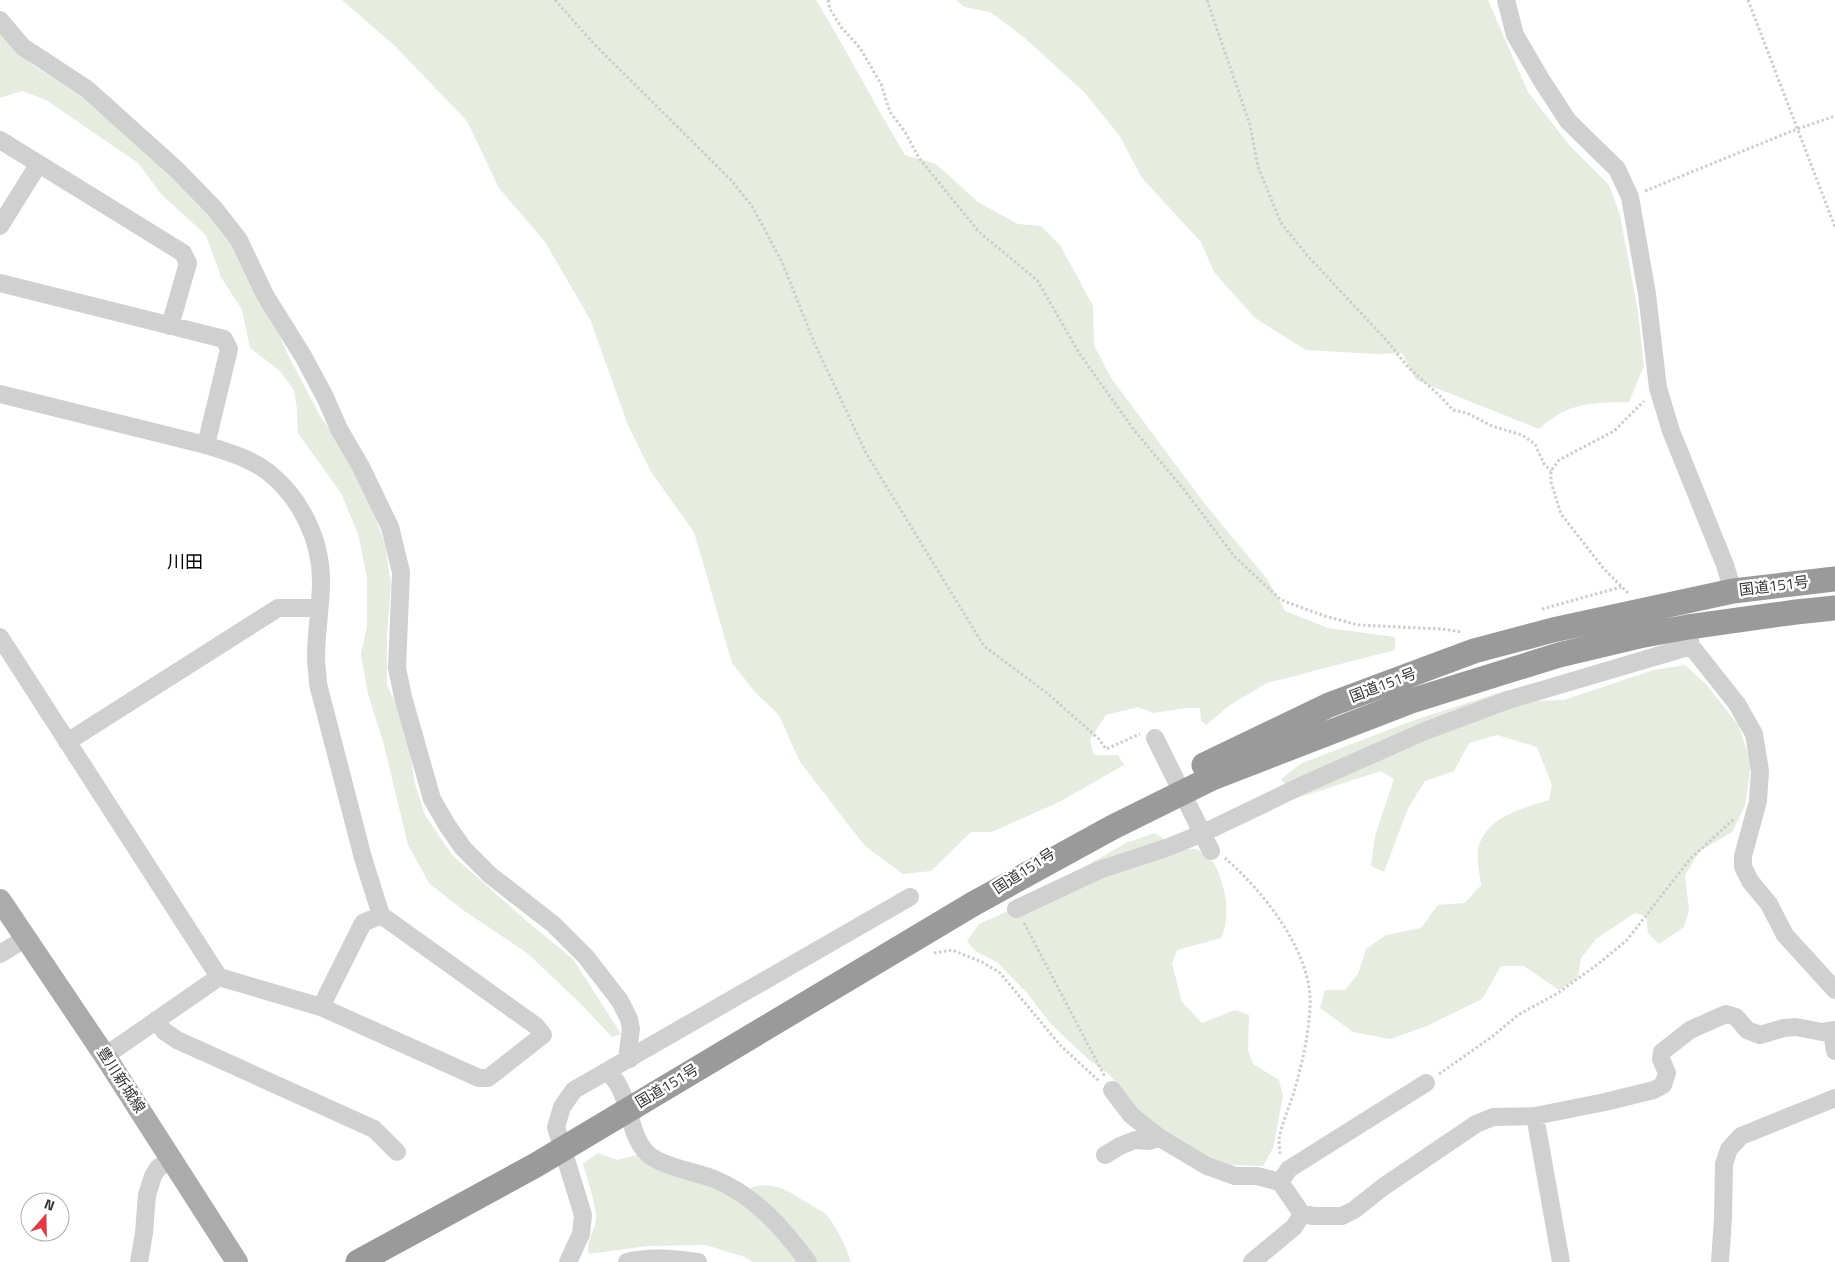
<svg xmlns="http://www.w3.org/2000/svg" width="1835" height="1262" font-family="'Titillium Web','Noto Sans JP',sans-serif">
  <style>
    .green { fill: #e6ecdf }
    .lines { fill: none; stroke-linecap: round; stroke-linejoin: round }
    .path { stroke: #cdcdcd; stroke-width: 3; stroke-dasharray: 2.5 2.5; stroke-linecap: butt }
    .minor { stroke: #d0d0d0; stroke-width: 18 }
    .major { stroke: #ababab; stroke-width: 22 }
    .highway { stroke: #9a9a9a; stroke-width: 25 }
    .labels { text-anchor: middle; stroke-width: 5; stroke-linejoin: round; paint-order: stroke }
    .street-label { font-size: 15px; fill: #333; stroke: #fff }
    .quarter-label { font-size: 18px; fill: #000; stroke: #fff }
  </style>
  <rect width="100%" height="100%" fill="#fff"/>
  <path class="green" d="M 342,0 L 816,0 C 847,51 874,104 905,155 L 936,164 L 978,202 L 1018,224 L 1041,226 L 1060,245 L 1093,306 L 1094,345 L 1111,378 L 1205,504 L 1267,579 L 1285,611 L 1328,628 L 1395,637 L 1395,650 L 1267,683 L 1230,705 L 1206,725 L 1201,720 L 1200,708 L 1187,708 L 1153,713 L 1138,707 L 1106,715 L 1090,740 L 1094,755 L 1118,755 L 1124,765 L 1059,802 L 992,832 L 971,832 L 931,871 L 903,874 L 865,846 L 800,762 L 779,715 L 755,692 L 732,663 L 694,532 L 651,472 L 628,425 L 590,319 L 545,242 L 499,188 L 467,121 L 395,46 Z
    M 956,0 L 1488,0 L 1528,92 L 1569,145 L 1609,185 L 1620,215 L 1638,312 L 1644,366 L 1629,402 C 1590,403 1569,402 1539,429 L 1416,380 L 1402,353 L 1377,354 L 1306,350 L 1255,318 L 1214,272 L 1201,242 L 1142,178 L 1119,135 L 1085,93 L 1025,38 L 990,12 L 964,7 Z
    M 0,34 L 35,67 L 76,91 L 123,131 L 174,175 L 238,241 L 289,357 L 319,414 L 360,475 L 385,544 L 391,585 L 387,633 L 387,685 L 402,717 L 408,739 L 415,784 L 425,815 L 452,855 L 530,924 L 573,959 L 621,1034 L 612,1037 L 579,1002 L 527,953 L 463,910 L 429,883 L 408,845 L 384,745 L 368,694 L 361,654 L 367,626 L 367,577 L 358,534 L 341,493 L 298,433 L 297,409 L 294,390 L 280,371 L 250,348 L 242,310 L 221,277 L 206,235 L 162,195 L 138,163 L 46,100 L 22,91 L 0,98 Z
    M 1685,665 L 1706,684 L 1739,726 L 1751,764 L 1745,806 L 1732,832 L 1700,851 L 1685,875 L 1689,910 L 1684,927 L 1659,944 L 1648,933 L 1646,916 L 1635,913 L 1596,939 L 1581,958 L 1578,978 L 1559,990 L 1524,966 L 1501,966 L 1482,999 L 1427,1026 L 1390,1039 L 1353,1032 L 1320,1008 L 1325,990 L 1345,990 L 1358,974 L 1366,949 L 1386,935 L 1421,928 L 1438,905 L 1465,903 L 1481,885 C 1480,874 1476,859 1478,849 C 1486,817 1521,809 1549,800 L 1552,785 L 1537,747 L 1497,735 L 1469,743 L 1454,771 L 1425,781 L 1408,808 L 1384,872 L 1371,866 L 1375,836 L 1394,779 L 1381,771 L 1297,798 L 1281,779 L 1302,763 L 1409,722 L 1507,690 L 1530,701 L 1564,700 L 1654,670 Z
    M 1155,833 L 1179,849 L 1197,849 C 1203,853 1212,859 1215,865 C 1226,887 1231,916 1221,938 L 1177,950 L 1172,963 L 1182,1002 L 1202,1023 L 1235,1010 L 1249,1015 L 1248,1050 L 1253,1064 L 1279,1080 L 1283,1096 L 1273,1148 L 1263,1166 L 1224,1165 L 1146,1121 L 1110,1075 L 1088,1059 L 1050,1023 L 1027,993 L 997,962 L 975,951 L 967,941 L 979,924 L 1006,912 L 1126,843 Z
    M 598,1153 L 617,1160 L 637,1155 L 738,1194 C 766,1177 783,1187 809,1204 C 815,1208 824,1211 828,1217 C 838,1230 846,1246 851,1262 L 752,1262 L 745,1257 L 706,1245 L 647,1246 L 589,1254 C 585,1240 597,1229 596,1215 C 594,1198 588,1181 583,1164 Z"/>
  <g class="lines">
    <path class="path" d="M 555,0 L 594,44 L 730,179 L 752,206 L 782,262 L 814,342 L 866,453 L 984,646 L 1047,693 L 1099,739 L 1106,749 L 1140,734
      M 828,0 L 830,9 L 841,27 L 860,48 L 881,84 L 890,112 L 905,132 L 919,158 L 979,232 L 1037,280 L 1079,353 L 1134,430 L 1185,491 L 1234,556 L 1281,600 L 1325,616 L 1358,625 L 1442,629 L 1462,632
      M 1207,0 L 1250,125 L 1258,167 L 1281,223 L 1306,254 L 1388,342 L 1408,367 L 1439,395 L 1453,410 L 1467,413 L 1492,426 L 1522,435 L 1535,444 L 1544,464 L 1551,471
      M 1748,0 L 1835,227
      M 1645,191 L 1797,129 L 1835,116
      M 1628,593 L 1604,569 L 1561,514 L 1551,482 L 1551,471 L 1559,460 L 1614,431 L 1644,401
      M 1542,609 L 1621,587
      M 1225,858 C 1263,891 1313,953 1310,1006 C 1309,1032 1303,1059 1296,1085 C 1292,1101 1281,1124 1279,1140 C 1279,1145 1280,1150 1280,1155
      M 1024,923 L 1105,1077
      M 934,953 L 952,950 L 982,962 L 1000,973 L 1060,1045 L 1099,1081
      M 1439,1074 L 1493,1036 L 1518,1015 L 1558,993 L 1598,964 L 1627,940 L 1690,859 L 1734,819"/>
    <path class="minor" d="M 1506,0 L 1515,35 L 1542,81 L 1568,121 L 1617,169 L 1630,197 L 1647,294 L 1658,388 L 1671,431 L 1725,565 L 1733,591
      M 0,20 L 23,47 L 87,89 L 177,170 L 214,208 L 239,240 L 265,295 L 303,356 L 325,397 L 339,429 L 361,467 L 390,527 L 401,572 L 397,668 L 403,697 L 432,799 L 447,825 L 463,848 L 490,875 L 553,924 L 586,957 L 620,1001 L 629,1019 L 631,1029 L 628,1051 L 630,1059
      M 0,140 L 183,253 L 188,263 L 170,326
      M 0,226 L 38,165
      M 0,283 L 224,339 L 229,349 L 206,445
      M 0,394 L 206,445 C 227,452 250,458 268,472 C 301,498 321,540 321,581 C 321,607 316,632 316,657 C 316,666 318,675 318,684 L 363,858 L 381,915 L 536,1026 L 543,1035 L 488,1078 L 479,1078 L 321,1007 L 219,977 L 0,637
      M 1689,635 L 1691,646 L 1737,704 L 1754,734 L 1760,771 L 1758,801 L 1743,856 L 1743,867 L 1750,881 L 1769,904 L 1785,935 L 1835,990
      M 1155,738 L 1211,851
      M 67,742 L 278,608 L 319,608
      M 1016,909 L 1099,870 L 1166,848 L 1201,834 L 1303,785 L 1425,731 L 1508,700 L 1691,646
      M 0,954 L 26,938
      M 321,1007 L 363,923 L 381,915
      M 156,1020 L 164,1031 L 177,1040 L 374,1129 L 397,1152
      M 1832,1031 L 1835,1051
      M 105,1056 L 219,977
      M 607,1071 C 610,1075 615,1079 617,1083 C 631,1104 629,1135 647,1153 C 659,1166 697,1172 714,1179 C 754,1195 783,1228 808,1262
      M 1112,1090 L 1131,1115 L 1160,1138
      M 1535,1116 L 1561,1262
      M 1105,1155 L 1120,1146 L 1135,1140 L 1148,1141 L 1160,1138 L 1207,1166 L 1235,1176 L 1257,1176 L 1280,1182 L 1302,1214 L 1314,1216 L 1342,1216 L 1354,1210 L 1383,1187 L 1476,1124 L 1493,1117 L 1535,1116 L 1605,1102 L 1654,1090 L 1663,1085 L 1667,1073 L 1661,1059 L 1662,1052 L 1690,1030 L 1726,1014 L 1736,1017 L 1747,1030 L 1760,1035 L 1784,1028 L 1796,1027 L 1822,1032 L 1835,1030
      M 1280,1182 L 1289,1169 L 1426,1083
      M 139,1262 L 144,1233 L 147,1195 L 153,1176 L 158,1168 L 171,1159
      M 568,1262 L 581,1234 L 583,1215 L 556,1127 L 562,1107 L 574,1090 L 910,897
      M 627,1262 C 651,1256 674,1259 698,1262
      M 1252,1262 L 1294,1227 L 1302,1214
      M 1720,1262 L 1723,1218 L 1724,1164 L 1729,1149 L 1741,1136 L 1835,1098"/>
    <path class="major" d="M 0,900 L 105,1056 L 237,1262"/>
    <path class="highway" d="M 1204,765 L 1329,705 L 1474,651 L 1553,630 L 1733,591 L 1835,579
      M 358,1262 L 536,1165 L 973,904 L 1113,827 L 1212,778 L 1411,701 L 1559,655 L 1639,636 L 1688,627 L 1796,612 L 1835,608"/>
  </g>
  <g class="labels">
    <g class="street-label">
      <text transform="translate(1774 586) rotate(-7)" y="5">国道151号</text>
      <text transform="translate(1383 685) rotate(-21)" y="5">国道151号</text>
      <text transform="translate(1024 871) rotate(-33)" y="5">国道151号</text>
      <text transform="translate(121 1080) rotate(57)" y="5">豊川新城線</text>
      <text transform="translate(667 1086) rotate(-31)" y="5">国道151号</text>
    </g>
    <g class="quarter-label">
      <text x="185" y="568">川田</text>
    </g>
  </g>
  <g transform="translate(45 1217) rotate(20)"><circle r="24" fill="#ffffff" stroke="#adadad"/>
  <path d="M0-4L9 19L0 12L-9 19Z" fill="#e63946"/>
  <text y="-8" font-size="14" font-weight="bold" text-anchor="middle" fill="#333333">N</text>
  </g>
</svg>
